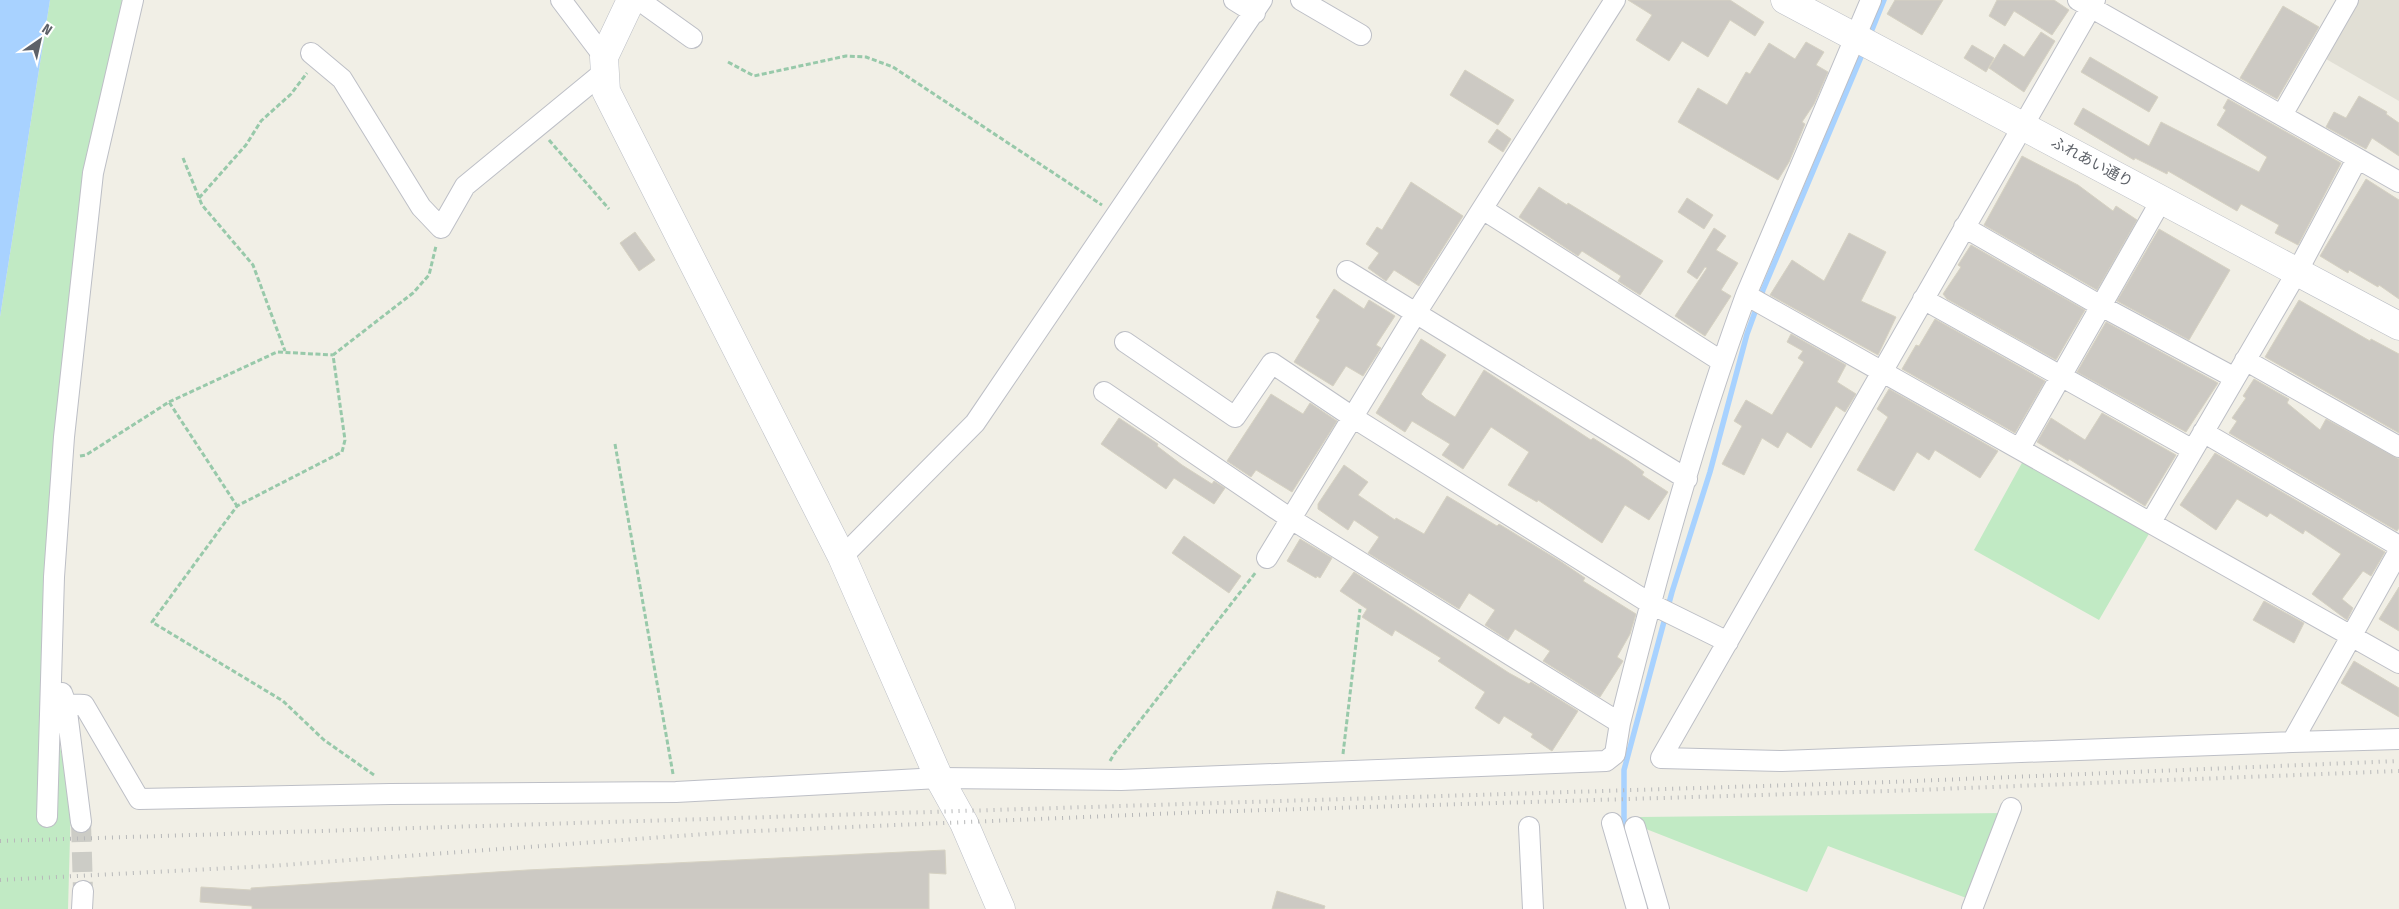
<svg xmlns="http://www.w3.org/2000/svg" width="2399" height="909" font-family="'Fira Sans Condensed','Noto Sans JP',sans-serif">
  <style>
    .education { fill: #e1dfd5 }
    .green { fill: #c1eac4 }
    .water { fill: #a8d2ff }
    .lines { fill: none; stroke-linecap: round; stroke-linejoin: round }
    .stream { stroke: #a8d2ff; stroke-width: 5.5 }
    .building { fill: #ccc9c3; stroke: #d6d2c3 }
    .street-tunnel { stroke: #ccccc6; stroke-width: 20; stroke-dasharray: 20 10; stroke-linecap: butt }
    .street-casing { stroke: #bdbfc6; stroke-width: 22 }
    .secondary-casing { stroke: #bbbec5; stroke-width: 29 }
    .path { stroke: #98c9aa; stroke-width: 3; stroke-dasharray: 5 2.5; stroke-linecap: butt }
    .street { stroke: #fff; stroke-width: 20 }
    .secondary { stroke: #fff; stroke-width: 28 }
    .rail { stroke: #b7b8b9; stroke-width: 4; stroke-dasharray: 1 6; stroke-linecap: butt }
    .labels { text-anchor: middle; stroke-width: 5; stroke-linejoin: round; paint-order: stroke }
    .street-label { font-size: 15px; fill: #5d6168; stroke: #fff }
  </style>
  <rect width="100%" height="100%" fill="#f1efe6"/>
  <path class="education" d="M 2358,0 L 2399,0 L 2399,101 L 2326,59 Z"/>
  <path class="green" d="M 50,0 L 122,0 L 81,209 L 52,466 L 42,657 L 71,801 L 68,909 L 0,909 L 0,317 Z
    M 2023,461 L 2150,532 L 2099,620 L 1974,550 Z
    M 2005,813 L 1969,899 L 1828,846 L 1807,892 L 1641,827 L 1640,817 Z"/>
  <path class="water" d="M 0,0 L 50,0 L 0,317 Z"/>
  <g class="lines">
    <path class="stream" d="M 1869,37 L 1884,0
      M 1627,833 L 1624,822 L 1624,770 L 1672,592 L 1710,472 L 1747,334 L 1763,290 L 1864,50"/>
  </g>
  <path class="building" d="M 1628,0 L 1730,0 L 1764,22 L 1755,36 L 1730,20 L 1708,57 L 1682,41 L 1669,61 L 1636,40 L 1652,15 Z
    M 1895,0 L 1943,0 L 1922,35 L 1887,14 Z
    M 1997,0 L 2054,0 L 2069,10 L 2052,35 L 2014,11 L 2005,26 L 1989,16 Z
    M 2283,6 L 2319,27 L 2277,99 L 2240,78 Z
    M 2041,32 L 2055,41 L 2024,92 L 1989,68 L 2004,44 L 2024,57 Z
    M 1806,42 L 1824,52 L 1816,65 L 1828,72 L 1814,104 L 1802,122 L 1805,124 L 1789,162 L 1778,180 L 1678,122 L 1698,88 L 1727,105 L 1746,72 L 1750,74 L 1769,43 L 1795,59 Z
    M 1972,45 L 1994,58 L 1986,72 L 1964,58 Z
    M 2090,57 L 2158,97 L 2149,112 L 2081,72 Z
    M 1465,70 L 1514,100 L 1498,125 L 1450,95 Z
    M 2359,96 L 2387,112 L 2386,114 L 2399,123 L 2399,156 L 2372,138 L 2366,149 L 2326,127 L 2334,112 L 2346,118 Z
    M 2228,99 L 2341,163 L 2298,245 L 2275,233 L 2279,225 L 2241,204 L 2237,211 L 2168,171 L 2167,174 L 2135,158 L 2134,160 L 2074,124 L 2083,108 L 2149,146 L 2161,122 L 2259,172 L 2267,157 L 2217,125 L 2226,110 L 2223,108 Z
    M 1497,129 L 1511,139 L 1503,152 L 1488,142 Z
    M 2022,156 L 2078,185 L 2113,211 L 2116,206 L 2137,220 L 2097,290 L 1984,225 Z
    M 2366,179 L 2399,200 L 2399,299 L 2379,285 L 2378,287 L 2349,270 L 2348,273 L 2320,256 Z
    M 1411,182 L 1463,216 L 1419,286 L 1394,270 L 1386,281 L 1368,268 L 1379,253 L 1366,244 L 1377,227 L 1382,230 Z
    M 1539,187 L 1567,205 L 1568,203 L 1663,261 L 1640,295 L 1618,281 L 1621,276 L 1582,251 L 1578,256 L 1519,217 Z
    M 1687,198 L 1713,215 L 1704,229 L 1678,212 Z
    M 1714,228 L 1726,236 L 1716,250 L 1738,263 L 1721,290 L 1731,296 L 1705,336 L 1675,316 L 1707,268 L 1705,267 L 1697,279 L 1687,272 Z
    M 2159,229 L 2230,270 L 2189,340 L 2117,301 Z
    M 635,232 L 655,260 L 639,271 L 620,243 Z
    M 1849,233 L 1886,252 L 1861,301 L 1896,317 L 1878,355 L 1770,295 L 1792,260 L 1824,281 Z
    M 1971,245 L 2085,310 L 2056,360 L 1947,299 L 1943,294 L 1961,267 L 1958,265 Z
    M 1334,289 L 1364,309 L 1369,300 L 1395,316 L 1376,345 L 1381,348 L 1363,376 L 1346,366 L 1333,386 L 1294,362 L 1320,320 L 1316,317 Z
    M 2299,300 L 2370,341 L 2371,339 L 2399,354 L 2399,433 L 2265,357 Z
    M 1935,319 L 2045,381 L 2015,433 L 1902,369 L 1916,345 L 1919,346 Z
    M 2106,322 L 2218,383 L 2186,432 L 2077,372 Z
    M 1791,334 L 1846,365 L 1837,382 L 1856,394 L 1845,412 L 1836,406 L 1811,448 L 1787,432 L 1778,448 L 1762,438 L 1744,475 L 1722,464 L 1742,426 L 1734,421 L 1746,400 L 1772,415 L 1804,362 L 1798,358 L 1803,351 L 1787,342 Z
    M 1421,339 L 1446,355 L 1421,394 L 1426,399 L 1455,417 L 1484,370 L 1591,440 L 1593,438 L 1629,461 L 1644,472 L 1642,475 L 1668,492 L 1649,520 L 1625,505 L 1602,543 L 1538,500 L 1537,502 L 1508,485 L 1529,452 L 1491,427 L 1463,469 L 1442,455 L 1450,444 L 1412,421 L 1405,432 L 1376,413 Z
    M 2254,379 L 2289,399 L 2287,403 L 2320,430 L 2326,419 L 2399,459 L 2399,528 L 2397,531 L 2229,433 L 2237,421 L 2232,418 L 2246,398 L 2243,396 Z
    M 1889,389 L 1998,451 L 1980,478 L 1935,450 L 1929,460 L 1917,452 L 1894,491 L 1857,470 L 1888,417 L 1877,409 Z
    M 1271,394 L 1303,414 L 1310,403 L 1337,421 L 1292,492 L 1256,470 L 1251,477 L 1227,461 Z
    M 2102,413 L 2176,455 L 2145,506 L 2069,459 L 2068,461 L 2037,442 L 2051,418 L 2085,440 Z
    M 1119,418 L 1158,444 L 1157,446 L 1182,465 L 1212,484 L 1214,481 L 1225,488 L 1214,504 L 1174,478 L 1166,489 L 1101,444 Z
    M 2215,453 L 2385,552 L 2371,576 L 2363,571 L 2342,599 L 2353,608 L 2347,620 L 2312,594 L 2341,554 L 2305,530 L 2303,534 L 2270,513 L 2267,517 L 2237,499 L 2216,530 L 2180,505 Z
    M 1344,465 L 1368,482 L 1358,495 L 1395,520 L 1396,518 L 1424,534 L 1447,496 L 1497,526 L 1499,524 L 1560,561 L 1585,578 L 1583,581 L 1636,614 L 1630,634 L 1617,657 L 1623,661 L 1600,697 L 1543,661 L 1550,651 L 1515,629 L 1508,640 L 1485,625 L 1495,610 L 1469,593 L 1459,609 L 1368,553 L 1379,537 L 1354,520 L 1348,530 L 1318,509 L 1318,504 Z
    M 1184,536 L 1241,576 L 1229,593 L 1172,553 Z
    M 1300,539 L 1332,558 L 1320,578 L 1317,576 L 1316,578 L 1287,561 Z
    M 1354,572 L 1509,673 L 1529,684 L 1531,682 L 1578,711 L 1552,751 L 1531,737 L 1533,734 L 1504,716 L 1499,724 L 1475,708 L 1485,692 L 1438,661 L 1441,658 L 1395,630 L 1392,636 L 1362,617 L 1367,609 L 1340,591 Z
    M 2399,587 L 2399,631 L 2379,619 Z
    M 2264,601 L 2304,623 L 2294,643 L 2253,620 Z
    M 2354,661 L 2399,688 L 2399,717 L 2341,683 Z
    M 945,850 L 946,874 L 929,873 L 929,909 L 252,909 L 252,906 L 200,902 L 201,887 L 251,890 L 251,888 L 527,870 Z
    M 1277,891 L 1325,906 L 1324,909 L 1272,909 Z"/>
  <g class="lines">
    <path class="street-tunnel" d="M 81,822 L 83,891"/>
    <defs>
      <path id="street" d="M 561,0 L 604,57
        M 639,0 L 692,38
        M 1234,0 L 1255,13
        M 1301,0 L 1361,35
        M 2078,0 L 2399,182
        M 2095,0 L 1661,758 L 1782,761 L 2292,742 L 2399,551
        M 311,53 L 342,79 L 421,207 L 441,228 L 465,186 L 605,71
        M 2282,115 L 2348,0
        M 1484,210 L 1721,361
        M 1964,227 L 2101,306 L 2235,378
        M 1347,271 L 1687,479
        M 1746,295 L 1871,0
        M 1923,299 L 2193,450
        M 1125,342 L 1235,417 L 1272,363 L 1354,418 L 1651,604 L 1728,642
        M 2245,360 L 2399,447
        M 1104,392 L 1291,519 L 1620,723 C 1656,579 1695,434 1746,295 L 2399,663
        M 2203,432 L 2399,546
        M 2020,448 L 2162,199
        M 2151,522 L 2297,272 L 2357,159
        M 842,557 L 975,423 L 1262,0
        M 1267,558 L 1416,313 L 1615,0
        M 62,693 L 66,704 L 81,822
        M 66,704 L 84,705 L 139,799 L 390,794 L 676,792 L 939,778 L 1121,780 L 1606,761 L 1615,754 L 1620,723
        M 2292,742 L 2399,739
        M 47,817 L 54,577 L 64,437 L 93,173 L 133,0
        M 1612,823 L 1637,909
        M 1529,827 L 1533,909
        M 1635,827 L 1659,909
        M 82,909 L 83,891
        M 1972,909 L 2011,808"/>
      <path id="secondary" d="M 631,0 L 604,57 L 606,91 L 842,557 L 939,778 L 964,823 L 1001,909
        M 1785,0 L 2399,326"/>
    </defs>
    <use href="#street" class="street-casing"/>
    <use href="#secondary" class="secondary-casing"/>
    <path class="path" d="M 728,62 L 754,76 L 846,56 L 866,57 L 893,67 L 1102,205
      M 549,140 L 609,209
      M 183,158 L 202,205 L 253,265 L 285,351
      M 199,198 L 246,145 L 261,121 L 291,94 L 307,73
      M 169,402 L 277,352 L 333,355
      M 615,444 L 673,774
      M 80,456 L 86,455 L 169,402 L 237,506
      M 1343,754 L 1360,609
      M 1110,761 L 1114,754 L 1256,572
      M 374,775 L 324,740 L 283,701 L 152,622 L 237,506 L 342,452 L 345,440 L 333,355 L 413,293 L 429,275 L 436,246"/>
    <use href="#street" class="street"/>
    <use href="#secondary" class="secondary"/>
    <path class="rail" d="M 0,841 L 1890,782 L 2399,761
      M 0,880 L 269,866 L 732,832 L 1203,812 L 1890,791 L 2399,771"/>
  </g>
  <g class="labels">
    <g class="street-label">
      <text transform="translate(2092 162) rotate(28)" y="5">ふれあい通り</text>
    </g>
  </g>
  <g transform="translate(40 40) rotate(34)" stroke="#ffffff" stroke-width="4" paint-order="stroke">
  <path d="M0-4L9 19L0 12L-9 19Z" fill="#5d6168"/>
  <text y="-8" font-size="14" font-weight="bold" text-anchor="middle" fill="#5d6168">N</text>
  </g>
</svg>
